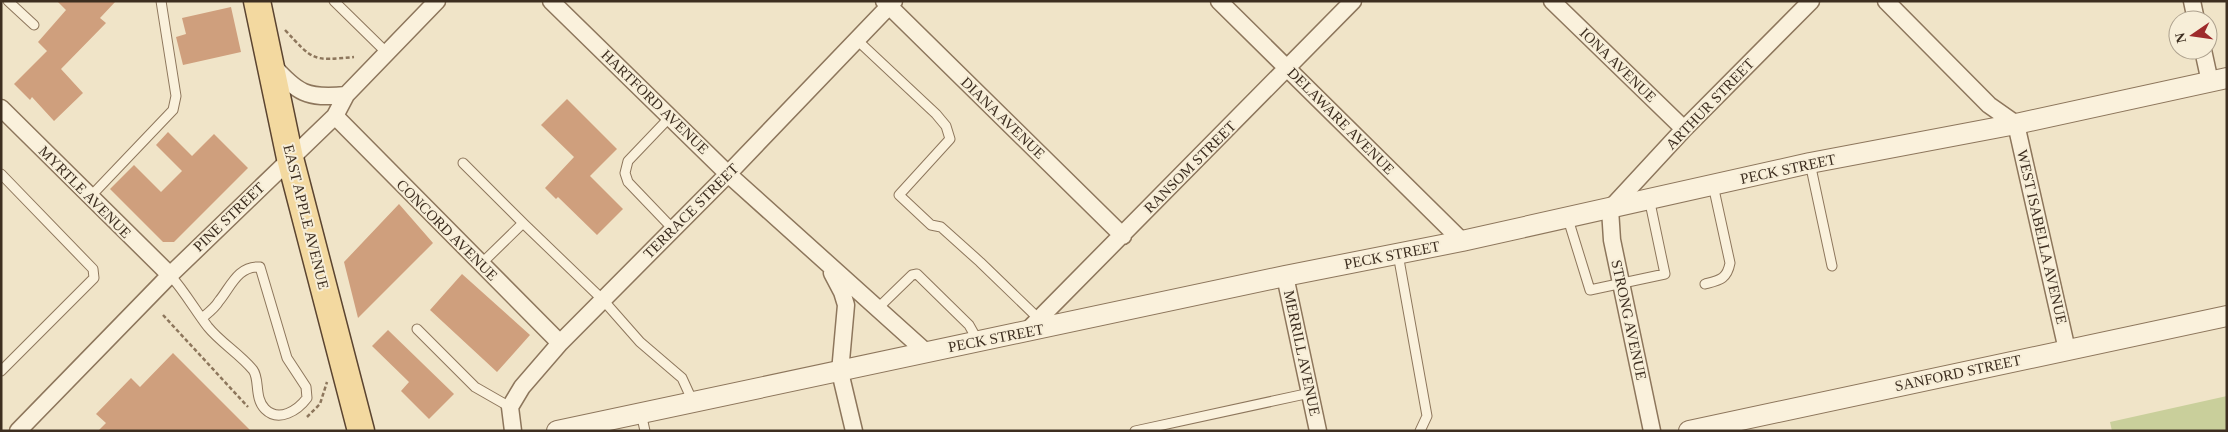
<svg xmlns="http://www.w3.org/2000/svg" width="2228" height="432" font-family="'Times New Roman',serif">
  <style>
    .green { fill: #c9cf9b }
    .building { fill: #cf9f7d }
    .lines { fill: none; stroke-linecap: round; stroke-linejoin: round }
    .service-casing { stroke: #8d765c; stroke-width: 11 }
    .minor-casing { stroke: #8d765c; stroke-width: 19 }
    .tertiary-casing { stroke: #8d765c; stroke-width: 22 }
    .primary-casing { stroke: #5b4430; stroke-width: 29 }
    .path { stroke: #8d765c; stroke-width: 2.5; stroke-dasharray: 4 2.5; stroke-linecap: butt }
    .service { stroke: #faf1dc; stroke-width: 9 }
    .minor { stroke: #faf1dc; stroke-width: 16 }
    .tertiary { stroke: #faf1dc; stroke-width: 20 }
    .primary { stroke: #f3d9a0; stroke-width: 26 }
    .labels { text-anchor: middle; stroke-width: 4; stroke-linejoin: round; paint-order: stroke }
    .street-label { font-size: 15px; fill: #3d2e20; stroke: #f7eed8 }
  </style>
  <rect width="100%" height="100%" fill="#f0e4c8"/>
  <path class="green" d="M 2227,396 L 2227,431 L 2112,431 L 2110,422 Z"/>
  <path class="building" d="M 57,1 L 116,1 L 100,18 L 106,23 L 61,69 L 83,93 L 54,121 L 32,97 L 30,100 L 14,84 L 47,51 L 38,42 L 66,10 Z
    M 231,7 L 241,52 L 183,65 L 176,37 L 186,34 L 182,18 Z
    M 567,99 L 617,149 L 590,176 L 623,209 L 597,235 L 558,197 L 556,199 L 545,188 L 574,157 L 541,125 Z
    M 168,132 L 192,156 L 214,134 L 248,168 L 174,242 L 163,242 L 110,189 L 134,165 L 161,192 L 182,171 L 156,145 Z
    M 399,204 L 433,243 L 358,318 L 344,262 Z
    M 462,274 L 530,335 L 497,372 L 430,310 Z
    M 388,330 L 454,394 L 429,419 L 401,391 L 409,382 L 372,346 Z
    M 173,353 L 251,431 L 98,431 L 106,423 L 96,414 L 131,378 L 140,387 Z"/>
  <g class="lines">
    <defs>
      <path id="service" d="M 8,1 L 34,25
        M 334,1 L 387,53
        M 857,40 L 936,114 L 946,126 L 950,139 L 899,195 L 931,225 L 941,227 L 980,262 L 1039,319
        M 670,117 L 628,161 L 625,173 L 628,182 L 673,229
        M 463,163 L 523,223
        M 1810,163 L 1832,266
        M 1,174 L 93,269 L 94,278 L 1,371
        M 90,197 L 173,110 L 176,96 L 161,1
        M 1568,219 L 1590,290 L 1665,274 L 1649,198
        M 1398,254 L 1427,416 L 1420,431
        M 481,264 L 523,223 L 603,300 L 640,342 L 682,378 L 693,402
        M 170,275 C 185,292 195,310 208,327 C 221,343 240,354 253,370 C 260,379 254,398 265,409 C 279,423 298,410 307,398 L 306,387 L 287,358 L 260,267 C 238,265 230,288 219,301 C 215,308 208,313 202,318
        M 1705,284 C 1720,280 1727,279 1730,263 L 1713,185
        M 878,308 L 912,275 L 917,274 L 969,325 L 978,341
        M 417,329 L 475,387 L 510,407
        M 641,413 L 645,431
        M 1135,431 L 1310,393"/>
      <path id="minor" d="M 551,1 L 728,174 L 926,352
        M 884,1 L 1123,236
        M 1219,1 L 1462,241
        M 1552,1 L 1684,129
        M 1886,1 L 1989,105 L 2016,124 L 2067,350
        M 2192,1 L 2196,20
        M 2203,50 L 2210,82
        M 272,65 C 299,93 305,99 346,95
        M 1,108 L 170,275
        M 335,116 L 560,343
        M 832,273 L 842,292 L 846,305 L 840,372 L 854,431
        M 1285,276 L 1318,431
        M 1026,332 L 1353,1
        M 18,431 L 170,275 L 335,116 L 346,95 L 437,1
        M 513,431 L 510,407 L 522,387 L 560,343 L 728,174 L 894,1
        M 1652,431 L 1612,240 L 1610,209 L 1684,129 L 1811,1"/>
      <path id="tertiary" d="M 557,431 L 1285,276 L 1462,241 L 1810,163 L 2016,124 L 2227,78
        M 1689,431 L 2227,316"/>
      <path id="primary" d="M 257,1 L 290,158 L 361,431"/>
    </defs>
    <use href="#service" class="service-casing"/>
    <use href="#minor" class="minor-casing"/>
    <use href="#tertiary" class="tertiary-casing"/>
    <use href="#primary" class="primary-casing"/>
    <path class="path" d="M 285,30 C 314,61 312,61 354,57
      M 163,315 L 248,407
      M 307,417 L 320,404 L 327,382"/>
    <use href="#service" class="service"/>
    <use href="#minor" class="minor"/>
    <use href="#tertiary" class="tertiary"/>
    <use href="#primary" class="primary"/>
  </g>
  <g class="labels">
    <g class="street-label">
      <text transform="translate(1618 65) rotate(44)" y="5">IONA AVENUE</text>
      <text transform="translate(655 102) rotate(44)" y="5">HARTFORD AVENUE</text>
      <text transform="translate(1710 104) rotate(-46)" y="5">ARTHUR STREET</text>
      <text transform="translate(1003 118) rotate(44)" y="5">DIANA AVENUE</text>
      <text transform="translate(1341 121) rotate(45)" y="5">DELAWARE AVENUE</text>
      <text transform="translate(1190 167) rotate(-45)" y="5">RANSOM STREET</text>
      <text transform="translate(1788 169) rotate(-12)" y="5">PECK STREET</text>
      <text transform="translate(85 192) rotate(45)" y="5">MYRTLE AVENUE</text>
      <text transform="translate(691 211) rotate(-45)" y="5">TERRACE STREET</text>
      <text transform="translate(229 217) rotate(-44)" y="5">PINE STREET</text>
      <text transform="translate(306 217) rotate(76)" y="5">EAST APPLE AVENUE</text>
      <text transform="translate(447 230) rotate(45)" y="5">CONCORD AVENUE</text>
      <text transform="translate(2042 237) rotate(77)" y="5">WEST ISABELLA AVENUE</text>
      <text transform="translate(1392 255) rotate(-11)" y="5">PECK STREET</text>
      <text transform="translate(1629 320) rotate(78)" y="5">STRONG AVENUE</text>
      <text transform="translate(996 338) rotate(-11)" y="5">PECK STREET</text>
      <text transform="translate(1302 353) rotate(78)" y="5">MERRILL AVENUE</text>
      <text transform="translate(1958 373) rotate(-12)" y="5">SANFORD STREET</text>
    </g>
  </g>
  <rect width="2228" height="432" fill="none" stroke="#3d2e20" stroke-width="5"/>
  <g transform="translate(2193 35) rotate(257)"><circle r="24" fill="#f7eed8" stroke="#ada18e"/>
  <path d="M0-4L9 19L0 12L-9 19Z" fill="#9e2a2b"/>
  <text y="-8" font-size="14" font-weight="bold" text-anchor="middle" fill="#3d2e20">N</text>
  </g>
</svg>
